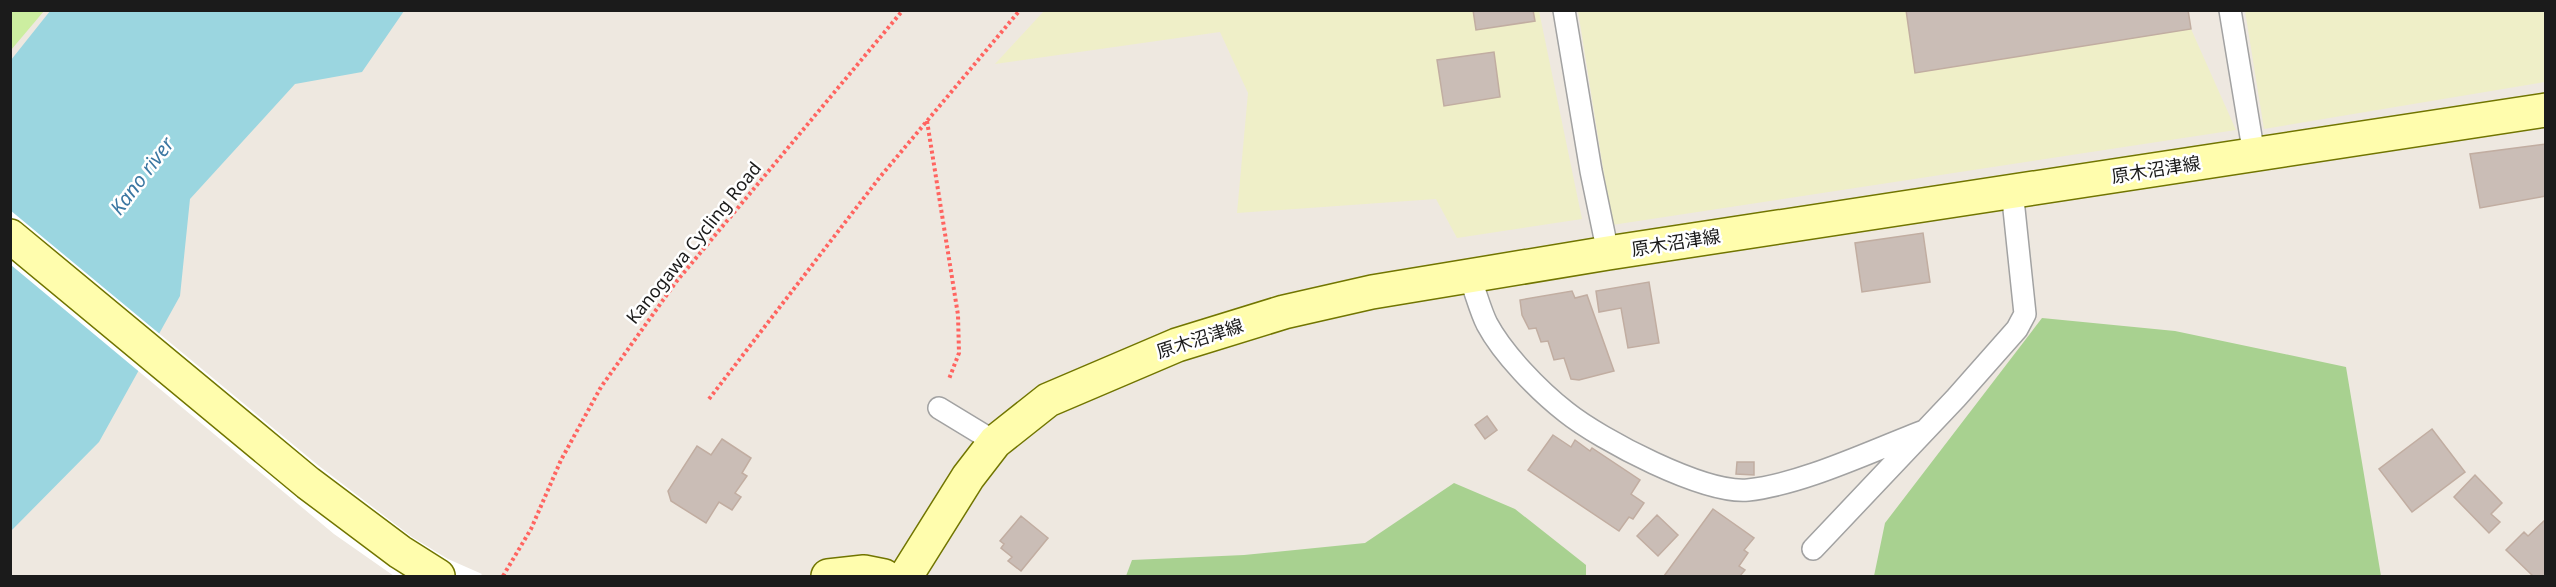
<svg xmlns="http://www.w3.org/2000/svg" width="2556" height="587" font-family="'Noto Sans','Noto Sans JP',sans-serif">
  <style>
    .farmland { fill: #efefc8 }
    .grass { fill: #cceea0 }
    .forest { fill: #a8d190 }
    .water { fill: #9bd6e0 }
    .pier { fill: #fff }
    .building { fill: #cabdb6; stroke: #c1ada1; stroke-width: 1.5 }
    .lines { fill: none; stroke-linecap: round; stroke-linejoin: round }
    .lane-casing { stroke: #a2a2a2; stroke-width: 24 }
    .secondary-casing { stroke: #717500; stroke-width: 36 }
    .path { stroke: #ff6460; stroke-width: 4; stroke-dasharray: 3 3; stroke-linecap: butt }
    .lane { stroke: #fff; stroke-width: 21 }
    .secondary { stroke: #fffdad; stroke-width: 33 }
    .labels { text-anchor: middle; stroke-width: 5; stroke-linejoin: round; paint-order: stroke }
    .street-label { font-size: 18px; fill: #1b1b1b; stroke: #fff }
    .water-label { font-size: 20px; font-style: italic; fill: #3b77a2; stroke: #fff }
  </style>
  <rect width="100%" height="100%" fill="#eee8e0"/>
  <path class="farmland" d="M 1044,11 L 1539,11 L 1582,219 L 1457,238 L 1436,199 L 1237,213 L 1248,93 L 1220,32 L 995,64 Z
    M 1578,11 L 2188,11 L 2191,29 L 2236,130 L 1612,225 Z
    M 2245,11 L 2545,11 L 2545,82 L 2264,129 Z"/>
  <path class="grass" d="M 11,10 L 44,11 L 11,50 L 10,11 Z"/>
  <path class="forest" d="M 2042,318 L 2175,331 L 2346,367 L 2381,576 L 1874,576 L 1885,523 Z
    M 1454,483 L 1515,509 L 1586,565 L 1586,576 L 1126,576 L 1132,560 L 1244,555 L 1365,543 Z"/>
  <path class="water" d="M 50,11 L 404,11 L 362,72 L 295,84 L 190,199 L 180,296 L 99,442 L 11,531 L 11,60 Z"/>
  <path class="pier" d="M 10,210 L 319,466 L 412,537 L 448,559 L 482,574 L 480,576 L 394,576 L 334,534 L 11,265 Z"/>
  <path class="building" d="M 1473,10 L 1533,10 L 1535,21 L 1476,30 Z
    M 1906,10 L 2188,10 L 2191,29 L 1915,73 Z
    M 1494,52 L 1500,97 L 1444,106 L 1437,60 Z
    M 2546,144 L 2546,196 L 2480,208 L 2470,154 Z
    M 1923,233 L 1930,282 L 1862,292 L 1855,243 Z
    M 1649,282 L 1659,343 L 1628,348 L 1621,308 L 1599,312 L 1596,291 Z
    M 1572,291 L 1575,298 L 1587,295 L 1614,371 L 1579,380 L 1571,379 L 1564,358 L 1554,360 L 1548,341 L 1541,342 L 1536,328 L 1529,329 L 1522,315 L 1520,300 Z
    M 1487,416 L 1497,430 L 1485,439 L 1475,425 Z
    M 2432,429 L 2465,472 L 2412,512 L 2379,469 Z
    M 1553,435 L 1571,447 L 1575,440 L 1590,451 L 1592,448 L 1640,480 L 1631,494 L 1644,503 L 1633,519 L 1629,517 L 1619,531 L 1528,470 Z
    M 722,439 L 751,458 L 742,473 L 747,476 L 735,493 L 741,497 L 732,510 L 719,502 L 706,523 L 671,501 L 668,491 L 697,446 L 711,455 Z
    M 1737,462 L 1754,462 L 1754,475 L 1736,474 Z
    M 2475,475 L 2502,503 L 2491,514 L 2500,522 L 2489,533 L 2454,497 Z
    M 1713,509 L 1754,538 L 1744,550 L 1748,553 L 1739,566 L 1745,570 L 1740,576 L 1664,576 Z
    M 1657,515 L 1678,535 L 1658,556 L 1637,536 Z
    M 1021,516 L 1048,538 L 1021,571 L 1008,561 L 1012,557 L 1001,548 L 1004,544 L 1000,541 Z
    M 2546,519 L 2546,576 L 2533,576 L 2506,550 L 2524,532 L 2528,536 Z"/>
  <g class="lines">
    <defs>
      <path id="lane" d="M 1564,10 L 1591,171 L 1608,253
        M 2230,10 L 2254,155
        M 1470,278 C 1476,293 1480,310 1487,324 C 1503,354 1539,391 1566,412 C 1601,440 1704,494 1748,490 C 1803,484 1871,451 1924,431
        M 939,408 L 995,442
        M 1813,549 L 1956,398 L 2017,329 L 2025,314 L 2012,190"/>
      <path id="secondary" d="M 10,236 L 308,483 L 400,552 L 438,576
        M 828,576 L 864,572 L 884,576
        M 906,576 L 968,477 L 995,442 L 1048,400 L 1177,345 L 1284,312 L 1372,292 L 1608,253 L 2546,110"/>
    </defs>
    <use href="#lane" class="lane-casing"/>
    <use href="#secondary" class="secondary-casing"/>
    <path class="path" d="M 927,121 L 958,315 L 959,353 L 949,379
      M 709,399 L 880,177 L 1020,10
      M 503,576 L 531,529 L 561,460 L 601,387 L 676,282 L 903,10"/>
    <use href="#lane" class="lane"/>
    <use href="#secondary" class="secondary"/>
  </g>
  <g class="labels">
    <g class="street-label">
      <text transform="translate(2156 170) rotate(-9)" y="6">原木沼津線</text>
      <text transform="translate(694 243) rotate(-51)" y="6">Kanogawa Cycling Road</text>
      <text transform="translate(1676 243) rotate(-9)" y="6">原木沼津線</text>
      <text transform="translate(1200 339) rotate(-18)" y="6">原木沼津線</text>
    </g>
    <g class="water-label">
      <text transform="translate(142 176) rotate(-53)" y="7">Kano river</text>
    </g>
  </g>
  <rect width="2556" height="587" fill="none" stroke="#1b1b1b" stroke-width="24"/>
</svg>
